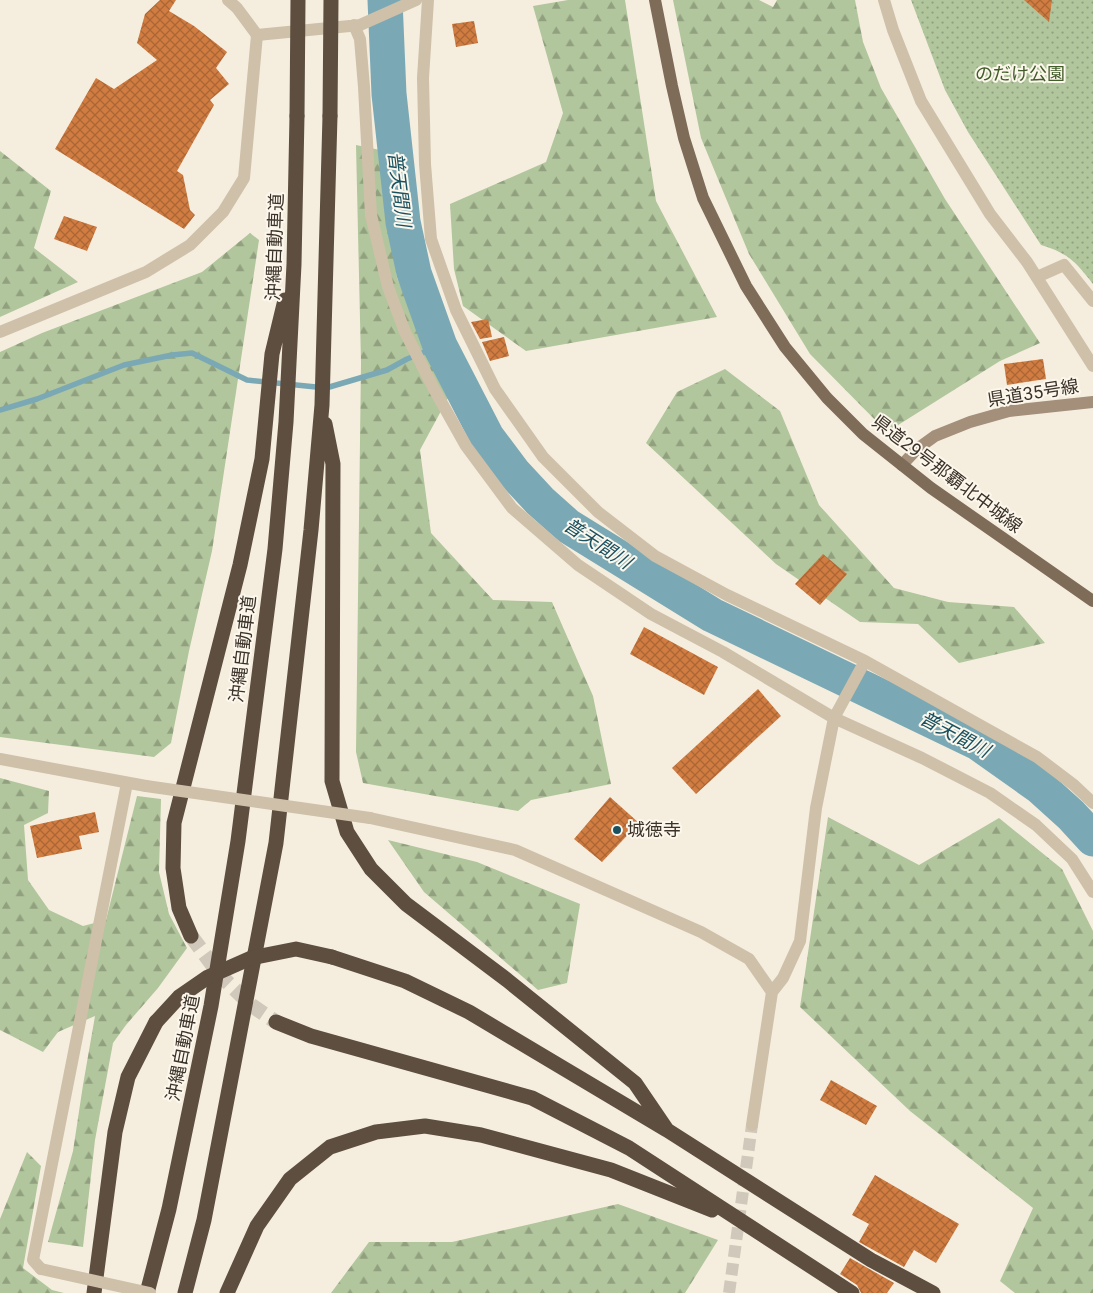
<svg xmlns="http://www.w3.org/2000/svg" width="1093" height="1293" font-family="Roboto,'Noto Sans JP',sans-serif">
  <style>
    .grass { fill: url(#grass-dots) }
    .forest { fill: url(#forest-firs) }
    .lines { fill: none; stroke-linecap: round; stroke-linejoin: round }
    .stream { stroke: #7aa9b5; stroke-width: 5.5 }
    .river { stroke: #7aa9b5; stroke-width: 35 }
    .building { fill: url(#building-cross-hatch) }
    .minor-tunnel { stroke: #d0c8ba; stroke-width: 12; stroke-dasharray: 12 6; stroke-linecap: butt }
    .motorway-tunnel { stroke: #d0c8ba; stroke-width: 15; stroke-dasharray: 15 8; stroke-linecap: butt }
    .minor { stroke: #cfc0a9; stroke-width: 12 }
    .tertiary { stroke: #cfc0a9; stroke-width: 12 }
    .secondary { stroke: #a38f7a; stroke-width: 12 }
    .primary { stroke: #7e6c59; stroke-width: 12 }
    .motorway { stroke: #5d4e40; stroke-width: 15 }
    .minor-bridge { stroke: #cfc0a9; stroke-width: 12 }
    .motorway-bridge { stroke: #5d4e40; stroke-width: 15 }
    .poi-dot { fill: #1a5161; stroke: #fcf7ec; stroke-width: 2 }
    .labels { text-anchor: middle; stroke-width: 4; stroke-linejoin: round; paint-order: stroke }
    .park-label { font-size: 18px; fill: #425c2a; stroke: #fcf7ec }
    .street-label { font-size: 18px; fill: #3b3229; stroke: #fcf7ec }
    .poi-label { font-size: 18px; fill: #3b3229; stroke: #fcf7ec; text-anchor: start }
    .water-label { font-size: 19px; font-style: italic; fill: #1a5161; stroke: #fcf7ec }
  </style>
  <defs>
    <pattern id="grass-dots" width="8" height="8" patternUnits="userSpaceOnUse" patternTransform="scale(1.25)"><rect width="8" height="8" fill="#b1c69c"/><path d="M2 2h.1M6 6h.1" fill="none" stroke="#91a17f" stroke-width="1.8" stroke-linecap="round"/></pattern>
    <pattern id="forest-firs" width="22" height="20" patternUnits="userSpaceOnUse" patternTransform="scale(1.25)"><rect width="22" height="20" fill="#b1c69c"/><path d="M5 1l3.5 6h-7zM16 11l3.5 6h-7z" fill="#91a17f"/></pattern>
    <pattern id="building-cross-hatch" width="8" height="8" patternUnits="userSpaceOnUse" patternTransform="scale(1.25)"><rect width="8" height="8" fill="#d17c41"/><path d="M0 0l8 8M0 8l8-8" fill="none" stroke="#ab6636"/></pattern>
  </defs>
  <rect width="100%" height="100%" fill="#f5eede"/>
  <path class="grass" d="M 911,0 L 1093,0 L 1093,284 C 1076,262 1068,253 1041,245 L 968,132 L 945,90 Z"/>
  <path class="forest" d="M 568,0 L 625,0 L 656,201 L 717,317 L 526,351 L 463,306 L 454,269 L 450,204 L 546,162 L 563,113 L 533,6 Z
    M 673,0 L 759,0 L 773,7 L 777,0 L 855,0 L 863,42 L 881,88 L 945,199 L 1040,343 L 1000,361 L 887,432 L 810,354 L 749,254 L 701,138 Z
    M 356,145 L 380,150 L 397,278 L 448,398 L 420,450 L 431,533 L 493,600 L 552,602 L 593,696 L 611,784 L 531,800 L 518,811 L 363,783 L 356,752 L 361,363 Z
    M 0,151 L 51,191 L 34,248 L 78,282 L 0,317 Z
    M 250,233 L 259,240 L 212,551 L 189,651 L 171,743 L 154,757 L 0,737 L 0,352 L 42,333 L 202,272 Z
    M 725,369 L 780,411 L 819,505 L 894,588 L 948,602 L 1014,607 L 1045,643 L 959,663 L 918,624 L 860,622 L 776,564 L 646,443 L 677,392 Z
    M 0,778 L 49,791 L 48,813 L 24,825 L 28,880 L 49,910 L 83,926 L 106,920 L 137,796 L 161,799 L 159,872 L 169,914 L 187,948 L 158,988 L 126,1025 L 113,1043 L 95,1140 L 83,1247 L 48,1242 L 73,1151 L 83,1085 L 95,1016 L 58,1032 L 43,1052 L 0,1030 Z
    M 828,817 L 919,865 L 999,818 L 1062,869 L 1093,931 L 1093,1293 L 1015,1293 L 1000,1281 L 1033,1208 L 910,1111 L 800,1007 Z
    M 388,840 L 477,862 L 580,904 L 567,983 L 538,990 L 424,892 Z
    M 27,1152 L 41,1166 L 23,1268 L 52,1290 L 64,1293 L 0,1293 L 0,1219 Z
    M 618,1204 L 718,1240 L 685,1293 L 331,1293 L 369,1242 L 452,1242 Z"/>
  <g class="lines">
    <path class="stream" d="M 0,410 L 37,399 L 124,365 L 172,355 L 192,353 L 247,380 L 326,388 L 387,370 L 407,359 L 440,346"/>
    <path class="river" d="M 385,0 L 389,94 L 403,222 L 414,273 L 440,346 L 487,437 L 514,473 L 540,501 L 568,526 L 712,615 L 978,743 L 1040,787 L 1071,815 L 1093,839"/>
  </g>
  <path class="building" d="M 160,0 L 176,0 L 169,11 L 194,26 L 227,52 L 216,68 L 229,84 L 210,100 L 214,105 L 177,171 L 183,175 L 190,210 L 195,215 L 184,229 L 55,149 L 96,78 L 114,89 L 157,60 L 137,43 L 145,14 Z
    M 1024,0 L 1052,0 L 1049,22 Z
    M 474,21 L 478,43 L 456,47 L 452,24 Z
    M 64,216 L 97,227 L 87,251 L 54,239 Z
    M 488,319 L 492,337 L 480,339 L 471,322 Z
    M 504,337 L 509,356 L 490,361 L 482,342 Z
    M 1043,359 L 1046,379 L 1007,385 L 1004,364 Z
    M 823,554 L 847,574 L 820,605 L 795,584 Z
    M 644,627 L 718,667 L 704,695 L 630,654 Z
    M 758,689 L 781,716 L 696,794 L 672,768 Z
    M 610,797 L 639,823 L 602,862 L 574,839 Z
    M 95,812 L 99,832 L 79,836 L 82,849 L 37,858 L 30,826 Z
    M 831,1080 L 877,1106 L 866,1125 L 820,1100 Z
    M 875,1175 L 959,1224 L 936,1263 L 914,1250 L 904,1267 L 859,1242 L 869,1224 L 852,1215 Z
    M 850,1258 L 894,1283 L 887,1293 L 861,1293 L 857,1285 L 840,1274 Z"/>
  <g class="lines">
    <path class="minor-tunnel" d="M 729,1293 L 752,1125"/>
    <path class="motorway-tunnel" d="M 191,936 L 220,975 L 251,1005 L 276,1022"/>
    <path class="minor" d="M 228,0 L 237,8 L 257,35 L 360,25 L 416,0
      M 428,0 L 423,78 L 425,164 L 431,239 L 456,310 L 495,389 L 543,457 L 598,512 L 655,556 L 727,595 L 865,661 L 1037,757 L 1074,785 L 1093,803
      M 354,25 L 360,39 L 364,87 L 371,215 L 388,287 L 405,332 L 434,389 L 466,446 L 512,508 L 578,565 L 651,614 L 723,652 L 834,718 L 922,758 L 990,793 L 1036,825 L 1072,859 L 1093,892
      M 1037,277 L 1064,265 L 1093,301
      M 0,759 L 146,786
      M 370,818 L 515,850 L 701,932 L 749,959 L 772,992 L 752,1125
      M 772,992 L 783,978 L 800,941 L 816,808 L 834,718 L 865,661
      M 41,1269 L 33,1260 L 127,783"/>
    <path class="tertiary" d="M 884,0 L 893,30 L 921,101 L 990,214 L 1027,262 L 1093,366
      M 0,332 L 146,272 L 190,245 L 223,212 L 244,178 L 257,35"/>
    <path class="secondary" d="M 902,465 L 917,449 L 935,436 L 970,422 L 1009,411 L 1093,402"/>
    <path class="primary" d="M 655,0 L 672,86 L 684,138 L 703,198 L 746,286 L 785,347 L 827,398 L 863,434 L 931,488 L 1093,601"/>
    <path class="motorway" d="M 325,424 L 333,464 L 332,781 L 347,832 L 371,869 L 406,904 L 507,980 L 635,1083 L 667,1130
      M 191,936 L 179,908 L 173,868 L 174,823 L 240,565 L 262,459 L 272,354 L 285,300
      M 332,957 L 405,981 L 469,1012 L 667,1130 L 871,1260 L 933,1293
      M 276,1022 L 311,1036 L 532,1098 L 629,1148 L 852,1293
      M 94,1293 L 115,1132 L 128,1077 L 156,1022
      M 147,1293 L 169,1209 L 211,1006 L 238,841 L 275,549 L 286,422 L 294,264 L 297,116
      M 185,1293 L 204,1220 L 276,843 L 311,530 L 322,405 L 330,116
      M 227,1293 L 257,1226 L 290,1179 L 330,1147 L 376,1132 L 425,1126 L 481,1135 L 611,1170 L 712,1210"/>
    <path class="minor-bridge" d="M 146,786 L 370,818
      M 41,1269 L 150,1293"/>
    <path class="motorway-bridge" d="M 297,116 L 298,0
      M 330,116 L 331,0
      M 156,1022 L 179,997 L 208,977 L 251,958 L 296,949 L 332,957"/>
  </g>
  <circle class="poi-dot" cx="617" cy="830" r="5"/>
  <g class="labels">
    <g class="park-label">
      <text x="1020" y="80">のだけ公園</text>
    </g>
    <g class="street-label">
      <text transform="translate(275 247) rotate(-88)" y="6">沖縄自動車道</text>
      <text transform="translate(1033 393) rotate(-9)" y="6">県道35号線</text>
      <text transform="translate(947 474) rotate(37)" y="6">県道29号那覇北中城線</text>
      <text transform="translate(243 649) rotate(-83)" y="6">沖縄自動車道</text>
      <text transform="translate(183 1048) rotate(-79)" y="6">沖縄自動車道</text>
    </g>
    <g class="poi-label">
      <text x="627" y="836">城徳寺</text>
    </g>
    <g class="water-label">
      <text transform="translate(400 189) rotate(83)" y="7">普天間川</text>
      <text transform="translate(598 543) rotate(33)" y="7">普天間川</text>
      <text transform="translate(955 734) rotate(28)" y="7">普天間川</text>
    </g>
  </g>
</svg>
